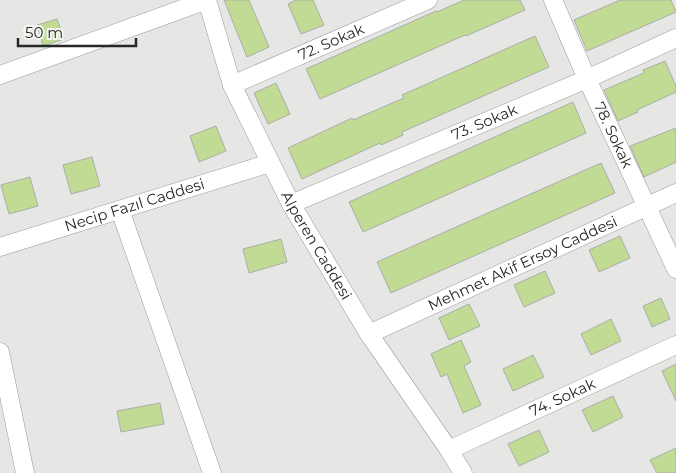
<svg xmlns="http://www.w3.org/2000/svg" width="676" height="473" font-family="Montserrat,sans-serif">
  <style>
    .building { fill: #c1db95; stroke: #abada9 }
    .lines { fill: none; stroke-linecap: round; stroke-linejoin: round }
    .minor-casing { stroke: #9b9c99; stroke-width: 19 }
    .minor { stroke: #fff; stroke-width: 18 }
    .labels { text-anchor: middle; stroke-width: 5; stroke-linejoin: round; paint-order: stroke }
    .street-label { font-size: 15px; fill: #272826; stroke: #f3f5f1 }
  </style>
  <rect width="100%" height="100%" fill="#e6e7e4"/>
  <path class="building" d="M 224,0 L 249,0 L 269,47 L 247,57 Z
    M 296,0 L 313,0 L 324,25 L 301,34 L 288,4 Z
    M 464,0 L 520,0 L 525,10 L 466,36 L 465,35 L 320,99 L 306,69 L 436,11 L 437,12 Z
    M 620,0 L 671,0 L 676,12 L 587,51 L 574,20 Z
    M 57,19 L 64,39 L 43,46 L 37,25 Z
    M 535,36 L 549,67 L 402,132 L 403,135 L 381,145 L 380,143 L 302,179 L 288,148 L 352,118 L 353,120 L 404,98 L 402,95 Z
    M 665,61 L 676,86 L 676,92 L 637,110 L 638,112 L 618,121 L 604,90 L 644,73 L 643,70 Z
    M 276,83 L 290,114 L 268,124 L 254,93 Z
    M 573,102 L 586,133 L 363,232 L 349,202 Z
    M 216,126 L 226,151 L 199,162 L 190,136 Z
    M 676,128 L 676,162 L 644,177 L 630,146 Z
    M 92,157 L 100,186 L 71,194 L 63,165 Z
    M 601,163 L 615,193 L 391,293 L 377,262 Z
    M 30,177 L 38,206 L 9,214 L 1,185 Z
    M 620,236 L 630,258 L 599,272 L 589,250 Z
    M 281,239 L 287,262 L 249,273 L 243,249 Z
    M 545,271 L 555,293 L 524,307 L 514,285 Z
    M 661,298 L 670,319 L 652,327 L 643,306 Z
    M 469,304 L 480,326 L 449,340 L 439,318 Z
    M 611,319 L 621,341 L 591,355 L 581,334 Z
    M 461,340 L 471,362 L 464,366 L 481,405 L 463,413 L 447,374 L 441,377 L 431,354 Z
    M 533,355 L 544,377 L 513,391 L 503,369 Z
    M 676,364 L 676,401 L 662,371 Z
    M 613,396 L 623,417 L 593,432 L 582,410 Z
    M 160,403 L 164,424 L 121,432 L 117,411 Z
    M 539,430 L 549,452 L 519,466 L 508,444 Z
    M 676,448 L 676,473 L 657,473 L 650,460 Z"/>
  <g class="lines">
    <defs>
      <g id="minor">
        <path id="s1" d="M 207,0 L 232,85 L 291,204 L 369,334 L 449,450 L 463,473"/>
        <path id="s2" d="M 553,0 L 587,79 L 676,269"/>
        <path d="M 0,75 L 207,0"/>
        <path id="s3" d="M 232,85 L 428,0"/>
        <path id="s4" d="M 291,204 L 587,79 L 676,38"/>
        <path d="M 120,210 L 212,473"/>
        <path id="s5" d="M 0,247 L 270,163"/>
        <path id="s6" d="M 369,334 L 676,193"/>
        <path d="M 0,352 L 25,473"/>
        <path id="s7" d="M 449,450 L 676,345"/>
      </g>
    </defs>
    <use href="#minor" class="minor-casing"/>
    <use href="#minor" class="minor"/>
  </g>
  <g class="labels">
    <g class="street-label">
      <text dy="5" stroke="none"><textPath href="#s3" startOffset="108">72. Sokak</textPath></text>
      <text dy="5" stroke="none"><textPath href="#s4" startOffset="210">73. Sokak</textPath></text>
      <text dy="5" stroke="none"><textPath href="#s2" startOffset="148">78. Sokak</textPath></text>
      <text dy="5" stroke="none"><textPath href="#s5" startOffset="141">Necip Fazıl Caddesi</textPath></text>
      <text dy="5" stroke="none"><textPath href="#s1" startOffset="270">Alperen Caddesi</textPath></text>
      <text dy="5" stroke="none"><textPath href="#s6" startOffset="169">Mehmet Akif Ersoy Caddesi</textPath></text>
      <text dy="5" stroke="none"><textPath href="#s7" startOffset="125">74. Sokak</textPath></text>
    </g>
  </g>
  <path d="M18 38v8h118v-8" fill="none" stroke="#272826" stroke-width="2.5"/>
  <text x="25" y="38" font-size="15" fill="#272826" stroke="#f3f5f1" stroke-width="4" paint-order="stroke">50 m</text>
</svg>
